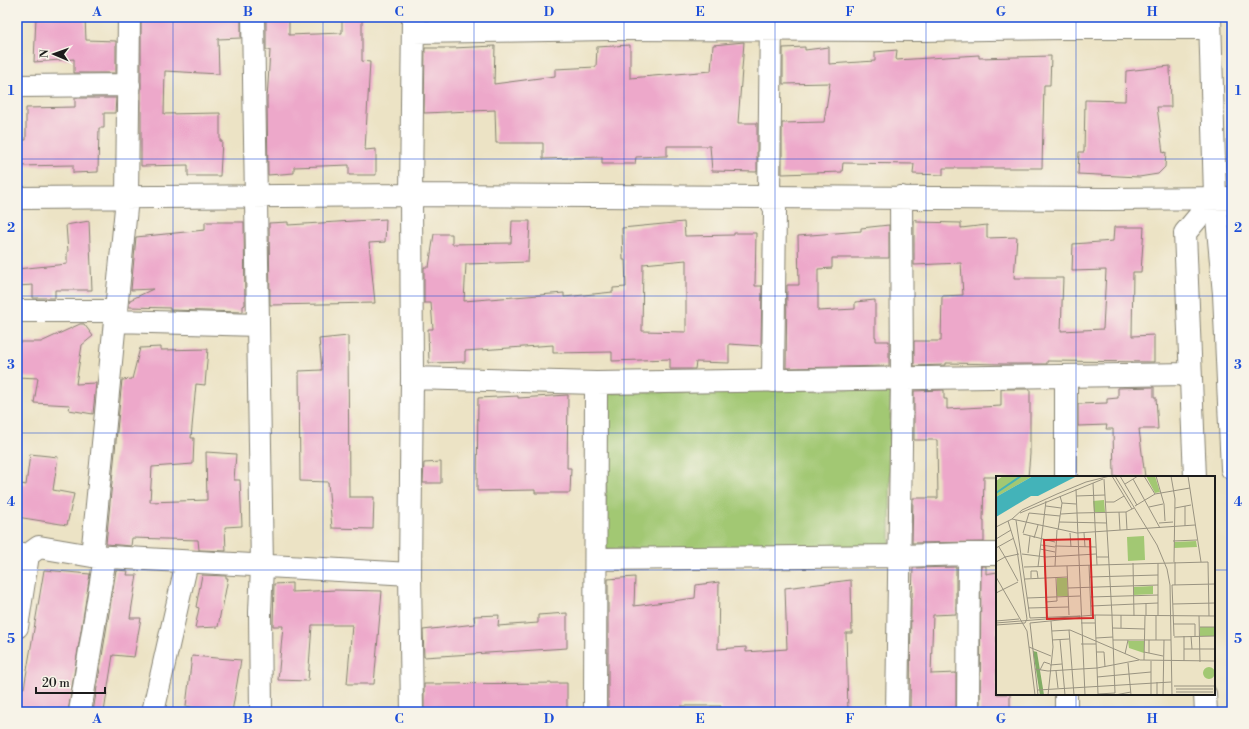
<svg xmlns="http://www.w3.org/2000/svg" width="1249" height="729" font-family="'Libre Bodoni',serif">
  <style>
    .green { fill: #a2c873; stroke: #5f7248 }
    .building { fill: #eda8ca; fill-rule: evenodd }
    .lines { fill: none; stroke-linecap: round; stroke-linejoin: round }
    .minor-casing { stroke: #848070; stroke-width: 24 }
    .minor { stroke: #fff; stroke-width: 22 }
    .grid { fill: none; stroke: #1d4ed8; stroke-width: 1; stroke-opacity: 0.55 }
    .inset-river { fill: none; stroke: #43b3b9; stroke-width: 2 }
    .inset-road { fill: none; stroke: #999381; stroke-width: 1 }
    .view { fill: #d62828; fill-opacity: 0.15; stroke: #d62828; stroke-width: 2 }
    .inset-edge { fill: none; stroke: #1c1c1c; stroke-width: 2 }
    .neatline { fill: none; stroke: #1d4ed8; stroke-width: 1.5 }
    .grid-label { font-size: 13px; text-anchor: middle; font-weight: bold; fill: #1d4ed8 }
  </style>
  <rect width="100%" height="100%" fill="#f7f3e8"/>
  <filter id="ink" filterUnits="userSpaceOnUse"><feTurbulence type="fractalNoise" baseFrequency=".025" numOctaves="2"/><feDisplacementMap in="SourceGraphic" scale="8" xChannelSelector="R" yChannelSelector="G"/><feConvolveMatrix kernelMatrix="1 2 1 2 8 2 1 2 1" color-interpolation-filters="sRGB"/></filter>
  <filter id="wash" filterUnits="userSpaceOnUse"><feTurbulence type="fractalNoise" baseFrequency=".012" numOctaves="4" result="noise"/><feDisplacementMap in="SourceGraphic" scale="16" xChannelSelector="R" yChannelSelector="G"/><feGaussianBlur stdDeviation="0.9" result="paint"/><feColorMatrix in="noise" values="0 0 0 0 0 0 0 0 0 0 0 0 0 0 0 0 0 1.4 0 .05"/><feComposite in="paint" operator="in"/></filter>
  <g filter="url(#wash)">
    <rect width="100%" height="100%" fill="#ece3c5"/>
    <path class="green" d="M 891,388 L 890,548 L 605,550 L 607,393 Z"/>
    <g id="blocks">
      <path class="building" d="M 36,17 L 85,17 L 86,40 L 116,41 L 116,73 L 74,73 L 74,59 L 34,62 Z
        M 141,17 L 241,17 L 241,38 L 218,39 L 219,74 L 165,71 L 164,114 L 220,113 L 220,141 L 222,141 L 220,176 L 188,176 L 188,165 L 141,166 Z
        M 266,17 L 289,17 L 289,35 L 342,33 L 342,17 L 362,17 L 362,61 L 370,62 L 365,150 L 376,149 L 376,175 L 349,175 L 349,165 L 294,167 L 294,173 L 268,175 L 267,100 L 270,50 L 266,50 Z
        M 744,42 L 738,123 L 757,123 L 757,172 L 712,171 L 710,146 L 667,146 L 667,156 L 636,157 L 635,164 L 602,164 L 602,157 L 543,159 L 543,143 L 496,143 L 495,110 L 424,113 L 425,48 L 453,48 L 495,46 L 494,84 L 555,76 L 555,69 L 596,67 L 597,47 L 630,45 L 630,78 L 711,71 L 713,45 Z
        M 805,47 L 805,50 L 829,47 L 829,64 L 875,61 L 875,52 L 897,50 L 896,60 L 979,55 L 979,58 L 1051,56 L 1050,85 L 1044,85 L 1042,168 L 943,168 L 943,175 L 913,174 L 914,164 L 843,163 L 842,172 L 782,174 L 782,123 L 824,122 L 830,83 L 783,84 L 783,48 Z
        M 1170,66 L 1171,107 L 1157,107 L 1163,153 L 1166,152 L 1165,167 L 1158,174 L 1139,177 L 1078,174 L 1079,152 L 1084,152 L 1085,100 L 1125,101 L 1126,71 Z
        M 75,98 L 116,98 L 115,113 L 104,113 L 104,128 L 99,128 L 98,172 L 73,173 L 73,165 L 17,166 L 17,140 L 26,140 L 26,108 L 75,107 Z
        M 386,219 L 385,242 L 369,243 L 375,303 L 270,305 L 269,223 L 288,222 L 288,225 Z
        M 917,219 L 917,222 L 961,223 L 961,228 L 987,225 L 987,238 L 1017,237 L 1014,278 L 1063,278 L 1061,331 L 1103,329 L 1106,270 L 1072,271 L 1073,244 L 1113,241 L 1114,227 L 1144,227 L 1141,272 L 1133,272 L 1132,336 L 1154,335 L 1154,362 L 1047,361 L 1047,364 L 1002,364 L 946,363 L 946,365 L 914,366 L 914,341 L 941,341 L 942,296 L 963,295 L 961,263 L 914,265 L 914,220 Z
        M 89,221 L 92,290 L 55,290 L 55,298 L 33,298 L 33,285 L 17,286 L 17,269 L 67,264 L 67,252 L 68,252 L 66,225 Z
        M 512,221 L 530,221 L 528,262 L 466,264 L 464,301 L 564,293 L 564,297 L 613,292 L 613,288 L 626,287 L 625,260 L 623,260 L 622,228 L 684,222 L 685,236 L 734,235 L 734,233 L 756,233 L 755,286 L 762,286 L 761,346 L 729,344 L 729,363 L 696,362 L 695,369 L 670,369 L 670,359 L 612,361 L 612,352 L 553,353 L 553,345 L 465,351 L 465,362 L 429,363 L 428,329 L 433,329 L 431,303 L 424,303 L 424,267 L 429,267 L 434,234 L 452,234 L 452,244 L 511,243 ZM 686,260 L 686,332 L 642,331 L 643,264 Z
        M 205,222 L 244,222 L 245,305 L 243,306 L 243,312 L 170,310 L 170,308 L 129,307 L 130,300 L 153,289 L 131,290 L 136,237 L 205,230 Z
        M 889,225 L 889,258 L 832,258 L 832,268 L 818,269 L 818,311 L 855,309 L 855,302 L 875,300 L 875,337 L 876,337 L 876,341 L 889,341 L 889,366 L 786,368 L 787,285 L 799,285 L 798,236 L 861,231 L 861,228 Z
        M 80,324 L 84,324 L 93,336 L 82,345 L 76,384 L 96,383 L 93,414 L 69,410 L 70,405 L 34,403 L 38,378 L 17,377 L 17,342 L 41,342 Z
        M 348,336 L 349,497 L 374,497 L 373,529 L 332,528 L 328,482 L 300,481 L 299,371 L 322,370 L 319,339 Z
        M 161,347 L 161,350 L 208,349 L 205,385 L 196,384 L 191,438 L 194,438 L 193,464 L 152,467 L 150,502 L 207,500 L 206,452 L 236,454 L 234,480 L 240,480 L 242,526 L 225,527 L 226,551 L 199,550 L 198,540 L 132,538 L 131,546 L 106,544 L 122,380 L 132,379 L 140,348 Z
        M 1154,387 L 1154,397 L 1156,397 L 1158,429 L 1139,429 L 1145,477 L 1114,477 L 1113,429 L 1106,429 L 1107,425 L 1078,426 L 1078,404 L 1107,403 L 1107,399 L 1118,398 L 1118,388 Z
        M 1001,389 L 1030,389 L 1030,454 L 1028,477 L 984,477 L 983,520 L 984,520 L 984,542 L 912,543 L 913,498 L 938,498 L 937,440 L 914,440 L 914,391 L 944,390 L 944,399 L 947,399 L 947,409 L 1001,406 Z
        M 568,395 L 567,468 L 571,468 L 570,493 L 535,493 L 535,490 L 477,491 L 478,398 L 518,396 L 518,398 Z
        M 30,454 L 58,457 L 53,490 L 74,494 L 67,525 L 17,517 L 17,483 L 26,485 Z
        M 441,462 L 441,483 L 423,483 L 424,463 Z
        M 981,566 L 986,566 L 986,574 L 997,572 L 997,694 L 1010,694 L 1010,712 L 980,712 Z
        M 956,567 L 956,614 L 933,615 L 931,674 L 956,673 L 956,712 L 910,712 L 911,598 L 912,597 L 913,568 Z
        M 44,570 L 90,574 L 68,712 L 17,712 L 17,687 L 24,688 Z
        M 116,570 L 128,571 L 127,575 L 137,575 L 130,618 L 141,618 L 134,657 L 113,655 L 104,712 L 93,712 Z
        M 202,575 L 226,576 L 226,578 L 228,578 L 222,610 L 221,610 L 218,627 L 195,628 L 199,608 L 196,607 Z
        M 635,577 L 634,606 L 695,598 L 696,585 L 719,582 L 718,649 L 746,647 L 746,652 L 787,649 L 785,588 L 851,580 L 852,633 L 846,633 L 848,712 L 720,712 L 721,706 L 681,706 L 681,712 L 608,712 L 608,579 Z
        M 292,583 L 292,592 L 336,590 L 382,591 L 374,684 L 347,684 L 352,625 L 312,625 L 308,681 L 278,680 L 283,626 L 273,626 L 274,584 Z
        M 567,613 L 567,648 L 424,657 L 423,630 L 475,624 L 474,616 L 499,615 L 498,626 L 538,623 L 538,615 Z
        M 192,656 L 241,660 L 232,712 L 214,712 L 186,706 Z
        M 567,683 L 567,712 L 537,712 L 537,708 L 461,711 L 461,712 L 424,712 L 424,684 Z"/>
    </g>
  </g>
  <g filter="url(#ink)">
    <use href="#blocks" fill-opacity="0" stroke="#848070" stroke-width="1"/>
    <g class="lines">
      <defs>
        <path id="minor" d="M 253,17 L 262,567 L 260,612 L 261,712
          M 771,17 L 769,197 L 775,209 L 773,381
          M 1210,17 L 1215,197 L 1224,294 L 1232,469
          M 413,32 L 610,29 L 920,30 L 1062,28 L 1210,28
          M 17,86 L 129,85
          M 17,198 L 411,195 L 1108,199 L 1232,198
          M 17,311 L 116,311
          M 116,321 L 258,325
          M 1066,376 L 1066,477
          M 412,378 L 596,383 L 1190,374
          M 1195,477 L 1185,233 L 1215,197
          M 17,553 L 28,555 L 39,547 L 92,556 L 410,574
          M 969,554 L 997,554
          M 92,556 L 127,198 L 129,17
          M 596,559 L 899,556 L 969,554 L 968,712
          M 17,627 L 28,555
          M 1066,694 L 1066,712
          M 1205,694 L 1206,712
          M 80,712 L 105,557
          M 153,712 L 187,562
          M 412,712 L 410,574 L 412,378 L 411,195 L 413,17
          M 595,712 L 596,383
          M 897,712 L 902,379 L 901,197"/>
      </defs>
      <use href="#minor" class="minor-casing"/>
      <use href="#minor" class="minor"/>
    </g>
  </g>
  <path class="grid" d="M 173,17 L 173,712M 323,17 L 323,712M 474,17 L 474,712M 624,17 L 624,712M 775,17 L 775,712M 926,17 L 926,712M 1076,17 L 1076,477M 17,159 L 1232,159M 17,296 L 1232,296M 17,433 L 1232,433M 17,570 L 997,570M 1214,570 L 1232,570M 1076,694 L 1076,712"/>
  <g transform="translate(996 476)">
    <rect width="219" height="219" fill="#ece3c5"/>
    <path d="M 7,0 L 37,0 L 0,21 L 0,5 ZM 150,0 L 159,0 L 164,16 L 159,17 ZM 108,24 L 109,36 L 98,36 L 97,25 ZM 148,60 L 149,84 L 132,85 L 131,61 ZM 200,65 L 201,71 L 178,72 L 178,66 ZM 61,102 L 71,102 L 72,120 L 61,120 ZM 157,110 L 157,118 L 138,119 L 138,111 ZM 204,151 L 219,151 L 219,160 L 204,160 ZM 132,165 L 148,165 L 148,177 L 133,172 ZM207 197a6 6 0 1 1 12 0a6 6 0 1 1-12 0Z" fill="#a2c873"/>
    <path d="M 37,175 L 41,176 L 48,219 L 44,219 Z" fill="#81ac65"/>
    <path d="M 37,0 L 81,0 L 42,20 L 35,20 L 0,41 L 0,21 Z" fill="#43b3b9"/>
    <path class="inset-river" d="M 0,17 L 25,0"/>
    <path class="inset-road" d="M 116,0 L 136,33M 119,0 L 161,69 L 171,93 L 174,109 L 176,219M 124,0 L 141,29M 148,0 L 159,18M 160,0 L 168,28 L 169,45M 175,0 L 179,23 L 178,86M 192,0 L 205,86M 108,3 L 116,139M 137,3 L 164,52M 97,7 L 101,89M 129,8 L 142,0M 80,13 L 81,37 L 130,36 L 138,32M 80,20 L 109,19M 109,26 L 118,26 L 128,20M 66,27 L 80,28M 50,30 L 65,32M 139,30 L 159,18 L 194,12M 189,30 L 189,50M 153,31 L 167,28M 179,32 L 195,29M 123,36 L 124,54M 130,36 L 131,54M 24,37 L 107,3M 33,37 L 64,40M 65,38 L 81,37 L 89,219M 16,43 L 26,34 L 61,18 L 90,6 L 114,0M 20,44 L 34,142 L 84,140M 63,46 L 111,47M 163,47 L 177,46M 0,51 L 16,43 L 81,57 L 199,49M 62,54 L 66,27 L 64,20M 27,57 L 33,37M 74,57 L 75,71M 88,57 L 89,71M 27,58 L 59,66M 38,62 L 42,49M 0,63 L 15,54M 177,65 L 201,64M 45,69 L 59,71M 59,70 L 100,71M 3,71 L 9,81 L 23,78M 0,72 L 18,62M 44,73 L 59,76M 32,77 L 34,60M 26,78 L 50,81 L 100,78M 100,81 L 113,81M 0,86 L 9,81 L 22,105M 179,86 L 179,109M 137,87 L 138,140M 162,87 L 162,140M 93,89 L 95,139M 49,90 L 51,141M 59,90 L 61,54M 71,90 L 73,139M 28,91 L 212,86 L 213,140M 42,91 L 50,25M 0,101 L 31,155 L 39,219M 94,101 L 162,99M 35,102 L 35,95 L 41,95 L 42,102M 29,103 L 71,101M 176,109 L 219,108M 176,109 L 178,160M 72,112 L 162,109M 0,117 L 22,106M 94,121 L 162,119M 31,122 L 84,120M 50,126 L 61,125 L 60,102M 150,127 L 150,140M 177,128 L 219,127M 95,130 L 162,127M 32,132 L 73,131M 99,139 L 102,218M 203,140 L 204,186M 0,145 L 23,143M 0,147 L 99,139 L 219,140M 85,147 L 99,147M 178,148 L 199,148 L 199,160M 0,149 L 29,147 L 31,143 L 21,74 L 12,45M 204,151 L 219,151M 117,152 L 149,153M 125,152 L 125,139M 73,154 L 78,219M 56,155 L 74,154 L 144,184 L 219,185M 188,160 L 188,185M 195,160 L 196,173M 178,161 L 219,160M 100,162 L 117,161M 56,164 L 73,163M 64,164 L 69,219M 117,164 L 175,164M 160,164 L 160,140M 85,168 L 100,168M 33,171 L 55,180M 188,173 L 219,173M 100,176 L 108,176 L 109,191M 148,176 L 167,180M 153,177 L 153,164M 129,178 L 132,164M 148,184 L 149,140M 155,185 L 155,219M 132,187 L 135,219M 54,189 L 66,188M 39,193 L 52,195 L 101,192 L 143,184M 44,194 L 48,186 L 54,188M 60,195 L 62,212M 101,201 L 155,196M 161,206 L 161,219M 178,210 L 219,210M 180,213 L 217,213M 42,214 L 175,206M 180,216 L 217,216M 102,218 L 119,217 L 116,139M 42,219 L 34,147 L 83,142 L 84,140M 52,219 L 57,171 L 55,145M 119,219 L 135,216M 167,219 L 168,164"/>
    <path class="view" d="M 94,63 L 97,142 L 51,143 L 48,64 Z"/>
    <rect width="219" height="219" class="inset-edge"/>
  </g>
  <rect width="1249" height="729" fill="none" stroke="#f7f3e8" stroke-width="44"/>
  <g transform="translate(54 54) rotate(272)" stroke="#f7f3e8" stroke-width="3" paint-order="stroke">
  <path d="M0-3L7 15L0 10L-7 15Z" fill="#1c1c1c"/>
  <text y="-6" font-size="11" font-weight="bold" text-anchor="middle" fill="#1c1c1c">N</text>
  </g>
  <path d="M36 687v6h69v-6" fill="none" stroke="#1c1c1c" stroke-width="2"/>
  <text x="42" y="687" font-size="12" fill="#1c1c1c" stroke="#f7f3e8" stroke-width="3" paint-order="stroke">20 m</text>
  <rect x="22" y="22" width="1205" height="685" class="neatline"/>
  <g class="grid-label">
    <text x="97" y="16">A</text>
    <text x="248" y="16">B</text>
    <text x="399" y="16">C</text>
    <text x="549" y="16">D</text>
    <text x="700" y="16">E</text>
    <text x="850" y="16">F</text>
    <text x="1001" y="16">G</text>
    <text x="1152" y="16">H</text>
    <text x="11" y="95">1</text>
    <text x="1238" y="95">1</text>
    <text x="11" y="232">2</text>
    <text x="1238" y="232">2</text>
    <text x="11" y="369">3</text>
    <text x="1238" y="369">3</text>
    <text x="11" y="506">4</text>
    <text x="1238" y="506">4</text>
    <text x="11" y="643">5</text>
    <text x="1238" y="643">5</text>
    <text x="97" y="723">A</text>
    <text x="248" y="723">B</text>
    <text x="399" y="723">C</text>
    <text x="549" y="723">D</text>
    <text x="700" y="723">E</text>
    <text x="850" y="723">F</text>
    <text x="1001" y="723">G</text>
    <text x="1152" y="723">H</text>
  </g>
</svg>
